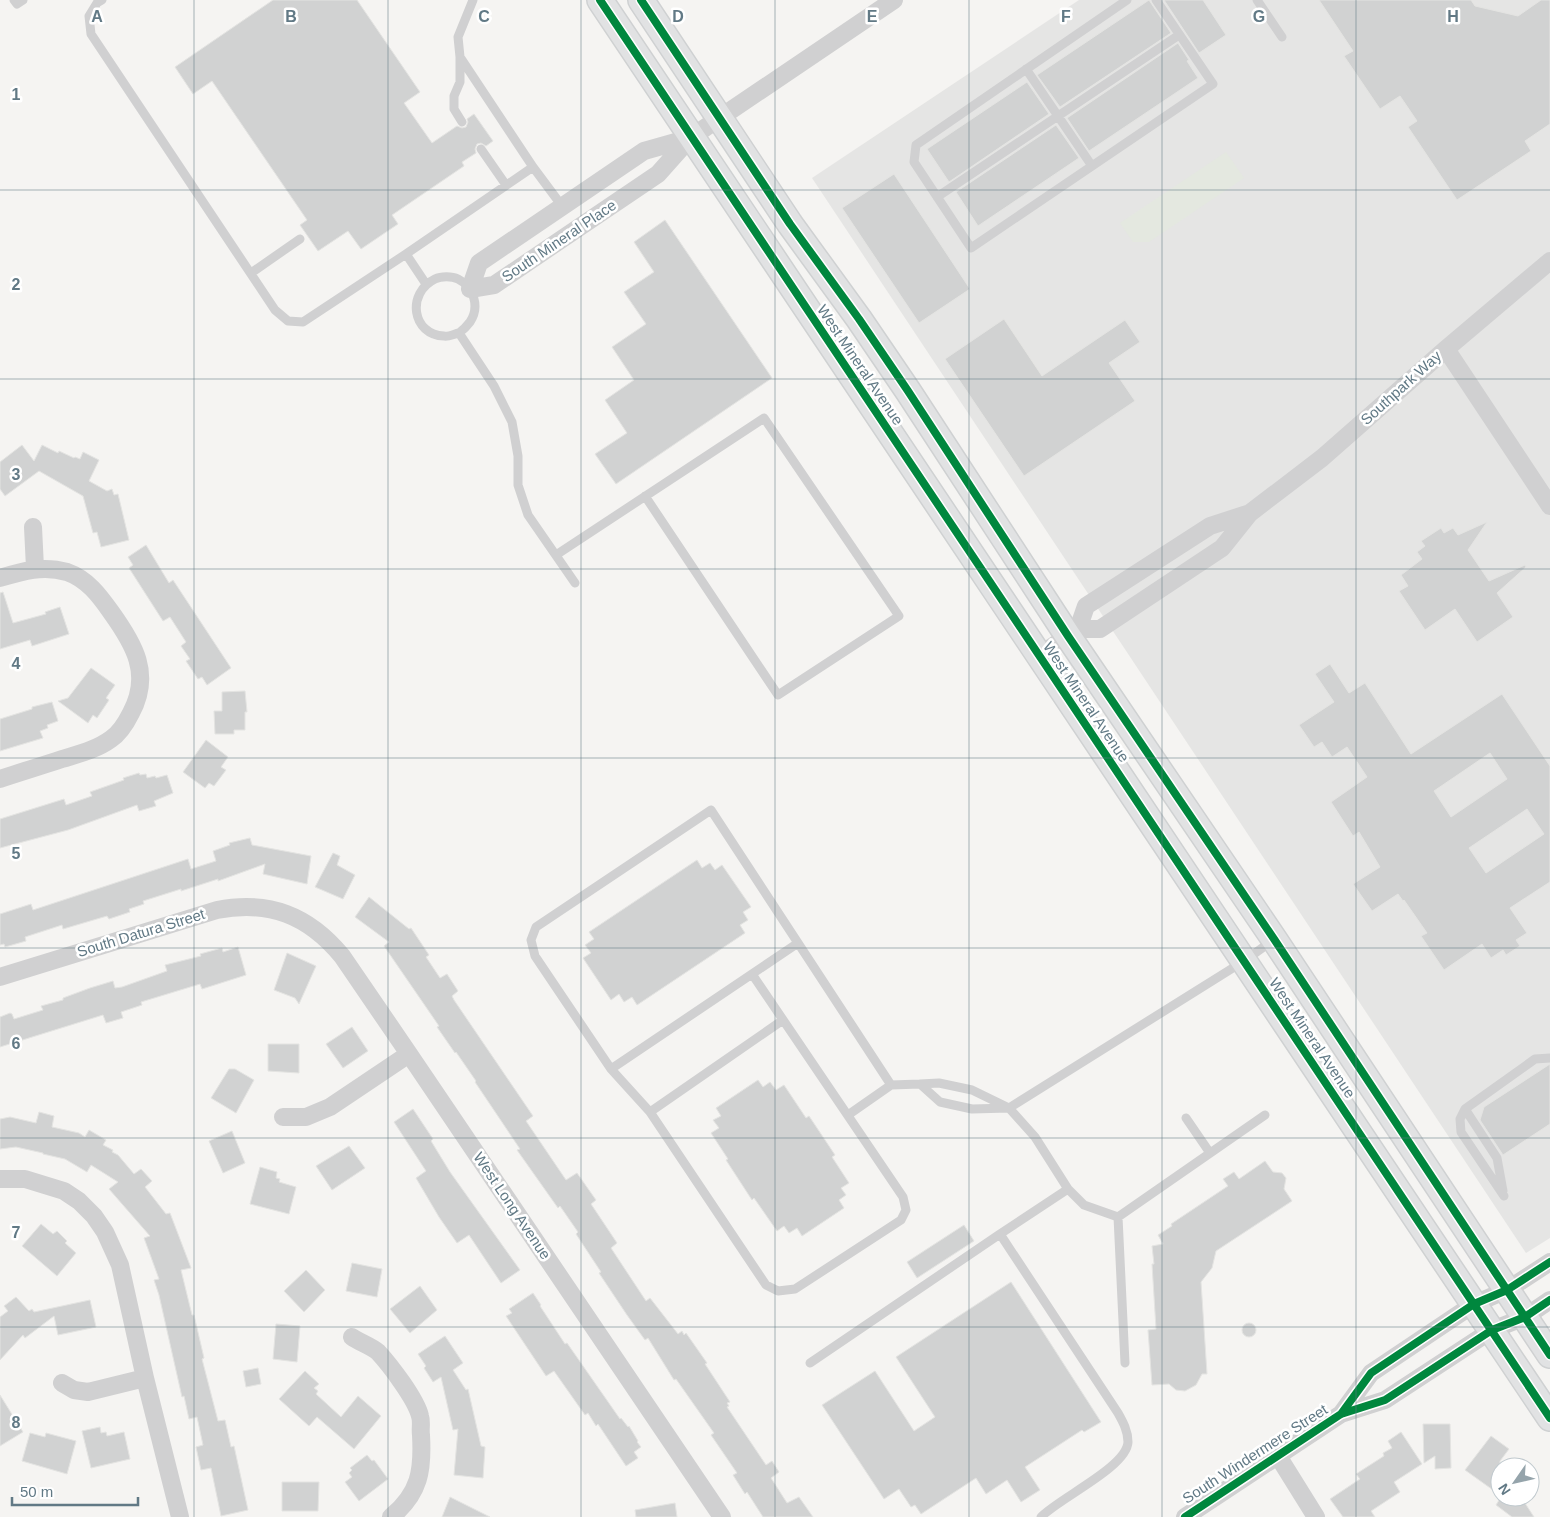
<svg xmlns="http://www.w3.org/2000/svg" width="1550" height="1517" font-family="Arial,sans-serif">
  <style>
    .built { fill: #e5e5e4 }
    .green { fill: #e4e8e0 }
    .building { fill: #d1d2d2; stroke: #e4e4e2; fill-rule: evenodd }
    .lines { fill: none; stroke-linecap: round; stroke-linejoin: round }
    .secondary-casing { stroke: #cfd1d2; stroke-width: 28 }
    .service { stroke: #d0d0d1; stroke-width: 9 }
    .minor { stroke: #d0d0d1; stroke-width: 18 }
    .secondary { stroke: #e1e2e3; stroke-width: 25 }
    .cycleway-casing { stroke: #fff; stroke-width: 11 }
    .cycleway { stroke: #00873e; stroke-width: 8 }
    .grid { fill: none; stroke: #617985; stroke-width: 1; stroke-opacity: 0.55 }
    .labels { text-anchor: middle; stroke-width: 5; stroke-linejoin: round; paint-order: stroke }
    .street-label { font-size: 15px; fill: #617985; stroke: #fff }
    .grid-label { font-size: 16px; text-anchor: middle; font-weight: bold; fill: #617985; stroke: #fff; stroke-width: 5; stroke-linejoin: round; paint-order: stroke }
  </style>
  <rect width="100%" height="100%" fill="#f5f4f2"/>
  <path class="built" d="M 1079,0 L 1550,0 L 1550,1238 L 1526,1253 L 812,178 Z"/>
  <path class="green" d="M 1226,152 L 1244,178 L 1149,242 L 1133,242 L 1120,223 Z"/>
  <path class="building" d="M 273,0 L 357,0 L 420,92 L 404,103 L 432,143 L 457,126 L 462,128 L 466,127 L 468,122 L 467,119 L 474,114 L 493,141 L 486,146 L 481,143 L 477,144 L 475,149 L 476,153 L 462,162 L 464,166 L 392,215 L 398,224 L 361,249 L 348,231 L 318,251 L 300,225 L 307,220 L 212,81 L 193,94 L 175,67 Z
    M 1149,0 L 1171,33 L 1060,107 L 1037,75 Z
    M 1164,0 L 1203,0 L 1226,35 L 1199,53 Z
    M 1319,0 L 1471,0 L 1475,6 L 1518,16 L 1541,0 L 1550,0 L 1550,124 L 1525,141 L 1531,151 L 1457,200 L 1408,127 L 1417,121 L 1400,96 L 1380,109 L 1344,56 L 1353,51 Z
    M 1178,43 L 1189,60 L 1187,61 L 1198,78 L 1089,151 L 1067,118 Z
    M 1027,82 L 1049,114 L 949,182 L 927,149 Z
    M 1056,125 L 1079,158 L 978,226 L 956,192 Z
    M 894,174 L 970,289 L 919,323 L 842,208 Z
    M 665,220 L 772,378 L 616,484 L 595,454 L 627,433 L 605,400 L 634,380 L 612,347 L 646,324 L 624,292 L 654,272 L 634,242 Z
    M 1004,319 L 1042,376 L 1125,320 L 1140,342 L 1109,363 L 1135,401 L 1024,476 L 945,359 Z
    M 22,445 L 34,461 L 42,445 L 58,453 L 59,451 L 74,458 L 75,457 L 80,459 L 83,452 L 99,460 L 89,481 L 107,491 L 112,489 L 114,495 L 118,494 L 129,540 L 101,547 L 97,532 L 93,533 L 83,496 L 39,471 L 5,496 L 0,489 L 0,462 Z
    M 1487,522 L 1468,550 L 1489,581 L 1525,565 L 1526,567 L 1497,593 L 1513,617 L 1477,642 L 1455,609 L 1425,630 L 1399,591 L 1408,586 L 1401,575 L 1422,559 L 1417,552 L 1425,546 L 1421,541 L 1441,528 L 1444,533 L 1453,528 L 1458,535 Z
    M 146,545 L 169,583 L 173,580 L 231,668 L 207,685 L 202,677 L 198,679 L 186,661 L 190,659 L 181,646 L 186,642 L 170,617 L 163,621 L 129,568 L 133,565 L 128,557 Z
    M 3,592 L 13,623 L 46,614 L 45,612 L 60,607 L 69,634 L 32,646 L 30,640 L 0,649 L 0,593 Z
    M 1330,664 L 1349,693 L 1365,683 L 1411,754 L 1502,694 L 1550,766 L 1550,882 L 1510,908 L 1527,933 L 1516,940 L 1520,946 L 1506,955 L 1503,950 L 1491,958 L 1482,944 L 1444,970 L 1421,936 L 1427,933 L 1404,900 L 1403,901 L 1398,894 L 1372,911 L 1353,884 L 1380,867 L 1359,832 L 1353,836 L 1331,802 L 1367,777 L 1347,747 L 1332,757 L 1322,742 L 1314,747 L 1299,725 L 1334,702 L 1315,674 ZM 1490,753 L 1507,779 L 1451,817 L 1434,791 ZM 1527,809 L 1544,834 L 1486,873 L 1469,848 Z
    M 91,668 L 115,685 L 106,698 L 109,700 L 97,718 L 93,715 L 88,723 L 58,701 L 68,698 Z
    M 245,691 L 247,712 L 245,712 L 245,730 L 234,730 L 234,734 L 215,734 L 214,711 L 222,711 L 222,692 Z
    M 52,702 L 58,721 L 47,725 L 48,728 L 40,731 L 43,738 L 0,751 L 0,719 L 32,709 L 32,707 Z
    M 206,740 L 228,757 L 221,767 L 226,770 L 214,786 L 209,783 L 205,788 L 183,772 Z
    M 139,773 L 140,775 L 146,774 L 147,778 L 155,776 L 156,778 L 167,775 L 173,793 L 154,801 L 156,806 L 139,811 L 137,805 L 68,830 L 0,848 L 0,819 L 64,799 L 66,805 L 92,796 L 90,792 L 124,780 L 123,778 Z
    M 250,838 L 252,845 L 311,856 L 307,884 L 263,874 L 265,864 L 218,881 L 218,879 L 181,891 L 181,889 L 143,901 L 144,904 L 129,909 L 130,912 L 109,919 L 107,916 L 63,929 L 62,925 L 25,937 L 26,941 L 5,947 L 4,944 L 0,945 L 0,914 L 31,904 L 33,910 L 188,859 L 191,869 L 216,861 L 213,851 L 230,845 L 229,843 Z
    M 333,853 L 340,856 L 337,865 L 355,875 L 343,899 L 315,887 Z
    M 697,860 L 702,868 L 710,863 L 715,870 L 722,865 L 751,907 L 743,912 L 748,920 L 740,925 L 745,933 L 637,1005 L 632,997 L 624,1002 L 619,994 L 611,1000 L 583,958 L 591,953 L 585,945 L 594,939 L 589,932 Z
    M 369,897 L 409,929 L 411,928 L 429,955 L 426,957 L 440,978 L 447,974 L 458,991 L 452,996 L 454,1000 L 533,1116 L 526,1121 L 566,1180 L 577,1173 L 596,1200 L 591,1204 L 617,1243 L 611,1248 L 646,1301 L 650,1298 L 678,1334 L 682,1331 L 684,1335 L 686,1333 L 707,1363 L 705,1364 L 730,1402 L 727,1403 L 729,1406 L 727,1407 L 766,1465 L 772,1461 L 779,1472 L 771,1478 L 787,1503 L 799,1497 L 813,1517 L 763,1517 L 747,1492 L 745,1494 L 733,1475 L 737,1473 L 711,1435 L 714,1433 L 676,1379 L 674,1380 L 648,1338 L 645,1340 L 627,1315 L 599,1273 L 601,1272 L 576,1234 L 578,1232 L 560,1206 L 558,1208 L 517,1150 L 520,1149 L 475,1082 L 476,1081 L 456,1052 L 455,1053 L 437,1027 L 439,1026 L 384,946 L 389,942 L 355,917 Z
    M 238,947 L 246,975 L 202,989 L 200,984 L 141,1002 L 142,1005 L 121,1012 L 123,1018 L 106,1023 L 103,1015 L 0,1047 L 0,1017 L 10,1013 L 12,1014 L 14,1019 L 43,1010 L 41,1006 L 63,1000 L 63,998 L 90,988 L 113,981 L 115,988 L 122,987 L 167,971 L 165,965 L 201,956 L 200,954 L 222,948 L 223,952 Z
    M 287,953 L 316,966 L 299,1004 L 295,998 L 274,990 Z
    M 352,1027 L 368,1051 L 343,1068 L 326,1044 Z
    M 268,1044 L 299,1044 L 299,1073 L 268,1071 Z
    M 1550,1064 L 1550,1124 L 1503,1155 L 1480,1120 L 1484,1107 Z
    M 229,1069 L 235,1069 L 254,1080 L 236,1113 L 211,1098 Z
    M 758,1080 L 763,1087 L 770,1082 L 776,1090 L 784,1085 L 806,1118 L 809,1116 L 835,1155 L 832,1157 L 849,1183 L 841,1188 L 846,1195 L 839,1200 L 844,1208 L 802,1236 L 797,1228 L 789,1233 L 784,1226 L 777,1231 L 754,1198 L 752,1200 L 726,1160 L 728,1159 L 711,1133 L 719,1128 L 713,1120 L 721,1116 L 716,1108 Z
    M 413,1109 L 433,1139 L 431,1141 L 450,1172 L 520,1270 L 501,1283 L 469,1235 L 457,1243 L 439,1217 L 416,1178 L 426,1171 L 394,1122 Z
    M 39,1112 L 54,1116 L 52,1127 L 79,1133 L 85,1137 L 89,1130 L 106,1140 L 103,1145 L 113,1150 L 112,1152 L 118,1155 L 134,1174 L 141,1169 L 152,1181 L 145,1187 L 166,1214 L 170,1213 L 191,1268 L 181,1270 L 192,1315 L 194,1315 L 204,1358 L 202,1359 L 218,1421 L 225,1420 L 231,1447 L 234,1446 L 248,1510 L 221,1516 L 211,1468 L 201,1470 L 196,1447 L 203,1445 L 197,1417 L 189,1419 L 184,1396 L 182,1397 L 159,1295 L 154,1280 L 159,1279 L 144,1238 L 150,1236 L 109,1189 L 118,1182 L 91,1165 L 87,1172 L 65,1159 L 43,1154 L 43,1153 L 16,1147 L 0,1149 L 0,1119 L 10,1117 L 36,1123 Z
    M 232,1131 L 245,1163 L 223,1173 L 209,1141 Z
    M 349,1146 L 365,1168 L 332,1190 L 316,1166 Z
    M 1265,1161 L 1273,1172 L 1282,1173 L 1286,1178 L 1284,1189 L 1292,1201 L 1216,1251 L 1212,1268 L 1201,1282 L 1207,1374 L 1202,1374 L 1196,1385 L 1185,1391 L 1176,1390 L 1169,1384 L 1152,1385 L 1148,1330 L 1156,1329 L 1152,1264 L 1154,1264 L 1152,1246 L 1163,1244 L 1158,1235 L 1172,1226 L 1171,1224 L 1228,1186 L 1223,1179 L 1234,1172 L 1239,1179 Z
    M 260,1167 L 277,1172 L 276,1178 L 280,1179 L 279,1182 L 296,1187 L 289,1214 L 250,1204 Z
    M 41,1224 L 53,1234 L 57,1231 L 67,1241 L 65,1243 L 76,1253 L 57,1276 L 22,1246 Z
    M 964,1225 L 974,1241 L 917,1278 L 907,1262 Z
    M 352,1263 L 382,1269 L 377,1297 L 346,1291 Z
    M 306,1270 L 325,1290 L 304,1312 L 284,1291 Z
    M 1011,1282 L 1101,1422 L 1084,1432 L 1082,1430 L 1025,1467 L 1040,1490 L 1021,1502 L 1007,1480 L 986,1494 L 976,1478 L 921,1514 L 915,1505 L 911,1507 L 899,1489 L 884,1499 L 822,1405 L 875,1371 L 914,1431 L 935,1417 L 896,1357 Z
    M 420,1286 L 437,1310 L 410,1333 L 390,1309 Z
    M 533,1293 L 541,1305 L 540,1306 L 565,1344 L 567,1343 L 620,1419 L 621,1418 L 628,1427 L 629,1426 L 638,1441 L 637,1442 L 641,1447 L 634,1452 L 638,1458 L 626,1466 L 598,1424 L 596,1426 L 588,1413 L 585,1415 L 554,1371 L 546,1376 L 506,1316 L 512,1313 L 509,1309 Z
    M 16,1297 L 29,1311 L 32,1309 L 34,1312 L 90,1300 L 96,1327 L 58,1335 L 54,1316 L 25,1338 L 23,1335 L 0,1360 L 0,1317 L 8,1311 L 4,1306 Z
    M1242 1330a7 7 0 1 1 14 0a7 7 0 1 1-14 0Z
    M 276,1324 L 300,1326 L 297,1362 L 273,1359 Z
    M 445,1336 L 463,1363 L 453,1370 L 466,1390 L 468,1389 L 481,1446 L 485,1447 L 483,1478 L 454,1475 L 458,1429 L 453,1430 L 441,1377 L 433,1382 L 424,1368 L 426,1366 L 418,1354 Z
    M 258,1368 L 261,1384 L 246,1387 L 243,1371 Z
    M 305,1371 L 319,1384 L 314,1388 L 318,1391 L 316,1394 L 341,1417 L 358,1396 L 381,1416 L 354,1449 L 317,1417 L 309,1426 L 279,1399 Z
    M 0,1395 L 23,1432 L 0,1446 Z
    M 1423,1424 L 1450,1424 L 1451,1468 L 1435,1469 L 1435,1456 L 1424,1463 Z
    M 100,1427 L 101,1433 L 106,1432 L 107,1436 L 124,1432 L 130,1459 L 91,1468 L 82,1431 Z
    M 1401,1432 L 1422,1464 L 1394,1482 L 1400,1492 L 1371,1511 L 1375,1517 L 1343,1517 L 1330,1499 L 1360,1479 L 1356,1474 L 1384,1456 L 1383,1453 L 1392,1448 L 1388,1441 Z
    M 30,1433 L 45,1437 L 46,1433 L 76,1441 L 67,1474 L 22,1461 Z
    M 1491,1436 L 1509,1449 L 1500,1461 L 1500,1495 L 1465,1470 Z
    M 367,1455 L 372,1461 L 374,1460 L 388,1479 L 359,1501 L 345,1482 L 352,1477 L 349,1473 L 352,1470 L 350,1468 Z
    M 282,1482 L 319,1482 L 318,1511 L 282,1511 Z
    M 450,1497 L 490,1517 L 442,1517 Z
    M 1501,1497 L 1521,1497 L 1534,1517 L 1512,1517 L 1496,1505 Z
    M 675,1503 L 677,1517 L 636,1517 L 635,1510 Z"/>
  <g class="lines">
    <defs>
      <path id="secondary" d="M 600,0 L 1550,1418
        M 641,0 L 790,224 L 859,319 L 908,391 L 1068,636 L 1274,939 L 1550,1355"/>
    </defs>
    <use href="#secondary" class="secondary-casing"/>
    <path class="service" d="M 14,0 L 17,4 L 23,0
      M 102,0 L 97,3 L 89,16 L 91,34 L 275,310 L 288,321 L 303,322 L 406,254
      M 473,0 L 458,37 L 460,57 L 533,167
      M 1127,0 L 916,145 L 914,162 L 971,248 L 1213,84 L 1156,0
      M 1257,0 L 1282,37
      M 460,58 L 460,82 L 454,96 L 454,109 L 462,122
      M 1026,69 L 1092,166
      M 481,149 L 506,185
      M 937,197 L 1179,35
      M 251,273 L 300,239
      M 426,284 L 406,254 L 533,167 L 562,206
      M 459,333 C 463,330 467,326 470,322 C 480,307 474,287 458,279 C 452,276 441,276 435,279 C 406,293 412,335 444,336 C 448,337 454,334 459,333 L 494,386 L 512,422 L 518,456 L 518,485 L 528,515 L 575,583
      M 556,555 L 764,418 L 899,616 L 778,695 L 645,496
      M 752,974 L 798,943
      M 611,1069 L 752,974 L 903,1197 L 906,1210 L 901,1220 L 795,1289 L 778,1291 L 766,1285 L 650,1112 L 611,1069 L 535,956 L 531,940 L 536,927 L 711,810 L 891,1085 L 920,1084
      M 1465,1109 L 1497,1158 L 1503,1191
      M 650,1112 L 783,1020
      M 848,1115 L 891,1085
      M 1265,1115 L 1118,1217 L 1084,1205 L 1068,1189 L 1035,1137 L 1009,1108 L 972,1090 L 939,1083 L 920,1084 L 940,1102 L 972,1109 L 1009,1108 L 1244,961 L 1272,941
      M 1186,1118 L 1210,1153
      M 1504,1196 L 1461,1132 L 1460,1119 L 1465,1109 L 1535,1059 L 1550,1058
      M 1118,1217 L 1125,1363
      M 810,1363 L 1000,1234
      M 1041,1517 C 1059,1498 1127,1467 1128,1442 C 1128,1431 1123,1422 1118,1413 L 1000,1234 L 1068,1189"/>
    <path class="minor" d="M 690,138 L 658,174 L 494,285 L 470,289 L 479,263 L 644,151 L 690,138 L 894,0
      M 1446,349 L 1550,506
      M 33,527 L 35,568
      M 0,578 C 23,571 43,565 67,572 C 87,579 99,595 111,612 C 134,644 152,674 131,713 C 126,723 120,733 111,739 C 96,750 78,754 62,759 C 41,766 21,772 0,779
      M 1078,629 L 1086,606 L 1210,526 L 1250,513
      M 1039,656 L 1078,629 L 1100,629 L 1222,548 L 1250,513 L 1322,458 L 1446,349 L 1550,261
      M 0,977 L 217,910 C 269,900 308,915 342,956 L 409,1054 L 722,1517
      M 283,1117 L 306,1117 L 330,1107 L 409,1054
      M 0,1179 L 25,1179 L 64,1191 L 79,1201 L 94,1216 L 105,1232 L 120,1265 L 145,1378 L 180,1517
      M 352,1337 C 359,1342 371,1346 378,1352 C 390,1365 416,1399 420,1416 C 422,1422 420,1429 421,1435 C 423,1470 420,1493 391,1517
      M 62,1383 L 74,1390 L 88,1392 L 145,1378
      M 1341,1414 L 1371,1373 L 1474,1304 L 1507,1290 L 1550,1262
      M 1278,1456 L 1316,1517
      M 1185,1517 L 1341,1414 L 1385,1400 L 1492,1330 L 1525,1317 L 1550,1300"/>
    <use href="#secondary" class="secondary"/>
    <defs>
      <path id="cycleway" d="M 600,0 L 1550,1418
        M 641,0 L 790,224 L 859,319 L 908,391 L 1068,636 L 1274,939 L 1550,1355
        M 1341,1414 L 1371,1373 L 1474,1304 L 1507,1290 L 1550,1262
        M 1185,1517 L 1341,1414 L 1385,1400 L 1492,1330 L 1525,1317 L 1550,1300"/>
    </defs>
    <use href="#cycleway" class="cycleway-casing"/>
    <use href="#cycleway" class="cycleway"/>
  </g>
  <path class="grid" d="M 194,0 L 194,1517M 388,0 L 388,1517M 581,0 L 581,1517M 775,0 L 775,1517M 969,0 L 969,1517M 1162,0 L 1162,1517M 1356,0 L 1356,1517M 0,190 L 1550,190M 0,379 L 1550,379M 0,569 L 1550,569M 0,758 L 1550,758M 0,948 L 1550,948M 0,1138 L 1550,1138M 0,1327 L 1550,1327"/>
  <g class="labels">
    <g class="street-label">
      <text transform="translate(559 241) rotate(-34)" y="5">South Mineral Place</text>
      <text transform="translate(860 365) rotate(56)" y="5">West Mineral Avenue</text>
      <text transform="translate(1401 388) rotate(-42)" y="5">Southpark Way</text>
      <text transform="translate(1086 702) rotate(56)" y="5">West Mineral Avenue</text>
      <text transform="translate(141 933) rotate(-17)" y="5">South Datura Street</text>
      <text transform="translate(1312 1038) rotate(56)" y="5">West Mineral Avenue</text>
      <text transform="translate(512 1206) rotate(56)" y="5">West Long Avenue</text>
      <text transform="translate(1255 1454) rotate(-33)" y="5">South Windermere Street</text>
    </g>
  </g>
  <g class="grid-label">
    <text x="97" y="22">A</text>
    <text x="291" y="22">B</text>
    <text x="484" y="22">C</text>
    <text x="678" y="22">D</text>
    <text x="872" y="22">E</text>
    <text x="1066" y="22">F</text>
    <text x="1259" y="22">G</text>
    <text x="1453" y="22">H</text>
    <text x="16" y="100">1</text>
    <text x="16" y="290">2</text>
    <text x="16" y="480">3</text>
    <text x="16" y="669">4</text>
    <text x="16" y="859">5</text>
    <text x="16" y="1049">6</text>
    <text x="16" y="1238">7</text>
    <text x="16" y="1428">8</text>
  </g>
  <g transform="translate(1515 1482) rotate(236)"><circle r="24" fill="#ffffff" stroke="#c0c9ce"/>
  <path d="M0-4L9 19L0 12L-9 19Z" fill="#95a4ab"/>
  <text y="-8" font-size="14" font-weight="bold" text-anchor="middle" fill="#617985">N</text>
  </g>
  <path d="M12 1497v8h126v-8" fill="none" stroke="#617985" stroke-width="2.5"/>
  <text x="20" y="1497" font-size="15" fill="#617985" stroke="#ffffff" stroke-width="4" paint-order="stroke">50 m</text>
</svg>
